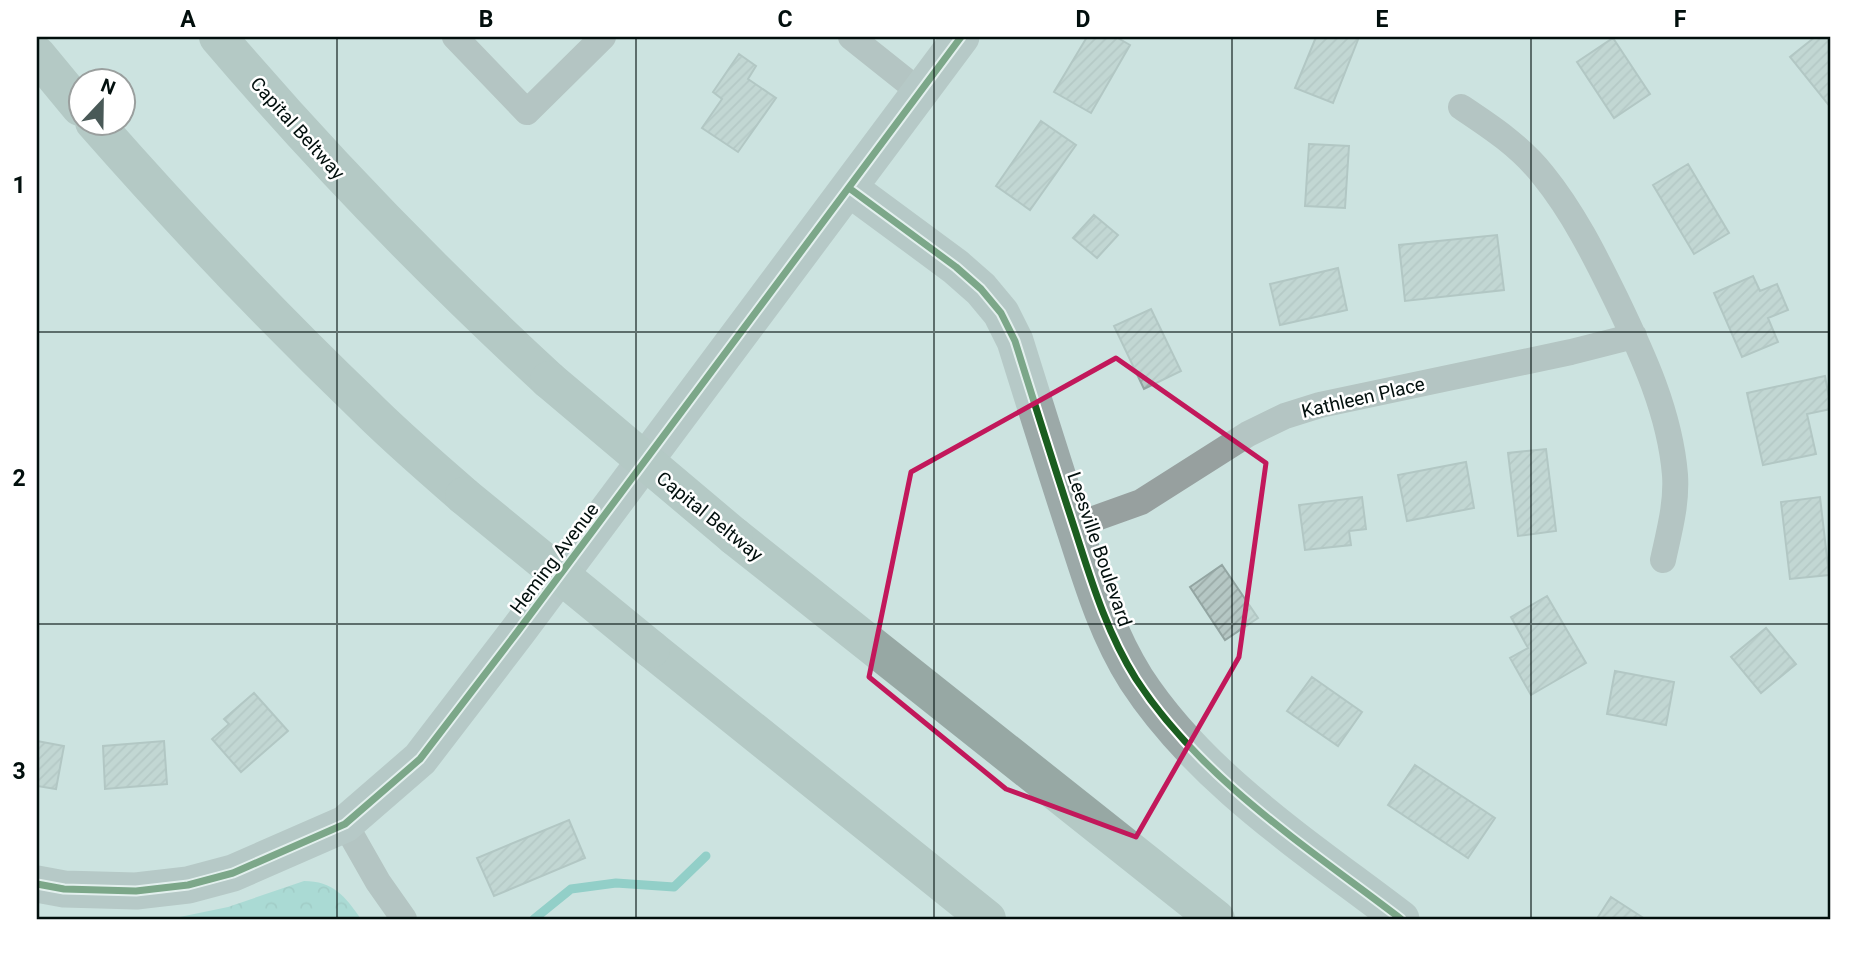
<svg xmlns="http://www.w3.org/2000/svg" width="1868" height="956" font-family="Roboto,sans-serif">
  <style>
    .forest { fill: url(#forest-crowns) }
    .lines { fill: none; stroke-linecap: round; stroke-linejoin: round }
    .stream { stroke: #4cb5ab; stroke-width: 9 }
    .building { fill: url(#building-hatch); stroke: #93a5a2; stroke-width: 2 }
    .street { stroke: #97a09f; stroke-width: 26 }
    .secondary { stroke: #9ca9a8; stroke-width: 37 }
    .highway { stroke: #97a8a4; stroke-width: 38 }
    .highway-bridge { stroke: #97a8a4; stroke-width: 38 }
    .cycleway-casing { stroke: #fff; stroke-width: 11 }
    .cycleway { stroke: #1b5e20; stroke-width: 7 }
    .marked { fill: none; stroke: #c2185b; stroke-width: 5; stroke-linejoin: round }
    .grid { fill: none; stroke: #020f0d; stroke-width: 2; stroke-opacity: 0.55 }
    .labels { text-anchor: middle; stroke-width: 5; stroke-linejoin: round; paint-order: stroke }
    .street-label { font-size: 19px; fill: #020f0d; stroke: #fff }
    .neatline { fill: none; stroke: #020f0d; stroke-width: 2.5 }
    .grid-label { font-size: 23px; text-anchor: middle; font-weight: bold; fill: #020f0d }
  </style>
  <defs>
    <pattern id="forest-crowns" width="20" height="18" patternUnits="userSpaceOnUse" patternTransform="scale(1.75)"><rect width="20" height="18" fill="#81cfc6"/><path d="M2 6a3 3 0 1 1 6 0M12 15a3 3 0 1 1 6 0" fill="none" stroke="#6eb1a9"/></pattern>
    <pattern id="building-hatch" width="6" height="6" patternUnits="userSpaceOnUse" patternTransform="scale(1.75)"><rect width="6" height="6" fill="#b5c7c4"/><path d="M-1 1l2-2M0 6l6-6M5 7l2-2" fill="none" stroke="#9aaaa7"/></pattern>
  </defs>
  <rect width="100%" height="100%" fill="#cce3e0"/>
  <path class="forest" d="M 304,881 C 333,881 345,896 361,919 L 170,919 L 228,907 Z"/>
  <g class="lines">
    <path class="stream" d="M 534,919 L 571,889 L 616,883 L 674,887 L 706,856"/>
  </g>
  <path class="building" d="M 1087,37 L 1116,37 L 1130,45 L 1091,113 L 1054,92 Z
    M 1316,37 L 1359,37 L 1333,103 L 1295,88 Z
    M 1815,37 L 1831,37 L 1831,108 L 1790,57 Z
    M 1613,38 L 1650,94 L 1614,118 L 1577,62 Z
    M 739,54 L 756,66 L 748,79 L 776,98 L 738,152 L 702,128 L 722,99 L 713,92 Z
    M 1041,121 L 1076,145 L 1030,210 L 996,186 Z
    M 1309,144 L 1349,146 L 1345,208 L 1305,206 Z
    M 1688,164 L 1729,233 L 1694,254 L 1653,185 Z
    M 1094,215 L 1118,235 L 1097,258 L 1073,238 Z
    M 1497,235 L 1504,290 L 1405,301 L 1399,245 Z
    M 1338,268 L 1347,310 L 1280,325 L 1270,284 Z
    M 1753,276 L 1760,291 L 1777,284 L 1788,310 L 1768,318 L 1778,342 L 1742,357 L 1714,293 Z
    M 1151,309 L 1181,371 L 1144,389 L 1114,326 Z
    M 1825,376 L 1831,409 L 1807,414 L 1816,454 L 1763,465 L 1747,393 Z
    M 1546,449 L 1556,531 L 1518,536 L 1508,453 Z
    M 1466,462 L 1474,508 L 1407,521 L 1398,475 Z
    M 1362,497 L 1366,529 L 1349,531 L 1351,545 L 1305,550 L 1299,505 Z
    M 1820,497 L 1829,575 L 1790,579 L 1781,502 Z
    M 1222,565 L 1258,618 L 1225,640 L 1190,587 Z
    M 1547,596 L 1586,663 L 1531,695 L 1510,658 L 1528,648 L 1511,617 Z
    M 1766,628 L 1796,664 L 1761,693 L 1731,657 Z
    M 1615,671 L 1674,682 L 1666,725 L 1607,714 Z
    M 1312,677 L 1362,712 L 1338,746 L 1287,711 Z
    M 254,693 L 288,731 L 241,772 L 212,739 L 229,724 L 224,719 Z
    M 37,741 L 64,746 L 56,789 L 37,786 Z
    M 164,741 L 167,784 L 105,789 L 103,746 Z
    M 1415,765 L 1495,818 L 1468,858 L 1388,805 Z
    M 569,820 L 585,858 L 494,896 L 477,858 Z
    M 1611,897 L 1645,919 L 1602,919 L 1598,917 Z"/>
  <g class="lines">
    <path class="street" d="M 455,37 L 527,112 L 603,37
      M 851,37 L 920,92
      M 1461,107 C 1491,127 1520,146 1543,175 C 1573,212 1595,256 1616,299 C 1643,355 1670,413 1675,475 C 1677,504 1669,532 1663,560
      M 1074,526 L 1141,502 L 1248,434 L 1285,416 L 1320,405 L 1571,352 L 1634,336
      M 345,824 L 378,882 L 404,919"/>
    <path class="secondary" d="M 849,188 L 956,267 L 981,289 L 1001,313 L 1015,341 C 1035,405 1055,469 1076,533 C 1092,583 1107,633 1136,679 C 1201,779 1307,847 1401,919
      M 37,884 L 64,889 L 136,891 L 188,885 L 233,873 L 345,824 L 420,759 L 518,631 L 961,37"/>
    <path class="highway" d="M 218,37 C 321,158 432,272 549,380
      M 37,55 L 80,107
      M 94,122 C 181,221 271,316 366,407 C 397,438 431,467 464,496
      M 734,536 L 1216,919
      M 651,649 L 987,919"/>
    <path class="highway-bridge" d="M 549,380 L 734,536
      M 464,496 L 651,649"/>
    <defs>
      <path id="cycleway" d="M 849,188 L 956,267 L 981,289 L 1001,313 L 1015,341 C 1035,405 1055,469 1076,533 C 1092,583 1107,633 1136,679 C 1201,779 1307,847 1401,919
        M 37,884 L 64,889 L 136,891 L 188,885 L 233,873 L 345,824 L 420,759 L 518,631 L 961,37"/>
    </defs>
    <use href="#cycleway" class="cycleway-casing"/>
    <use href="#cycleway" class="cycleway"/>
  </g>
  <path d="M0 0H1868V956H0ZM 1116,358 L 1266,463 L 1239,657 L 1136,837 L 1006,789 L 869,677 L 911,472 Z" fill="#cce3e0" fill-opacity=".55" fill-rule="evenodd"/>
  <path class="marked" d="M 1116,358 L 1266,463 L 1239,657 L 1136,837 L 1006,789 L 869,677 L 911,472 Z"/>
  <path class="grid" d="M 337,37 L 337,919M 636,37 L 636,919M 934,37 L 934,919M 1232,37 L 1232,919M 1531,37 L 1531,919M 37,332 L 1831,332M 37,624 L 1831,624"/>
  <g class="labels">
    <g class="street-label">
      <text transform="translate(298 128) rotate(48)" y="7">Capital Beltway</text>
      <text transform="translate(1363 397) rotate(-13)" y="7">Kathleen Place</text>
      <text transform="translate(710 516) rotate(39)" y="7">Capital Beltway</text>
      <text transform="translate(1100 549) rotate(71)" y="7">Leesville Boulevard</text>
      <text transform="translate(554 558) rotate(-53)" y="7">Heming Avenue</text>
    </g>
  </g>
  <rect width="1868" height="956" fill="none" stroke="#ffffff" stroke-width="77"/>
  <g transform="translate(102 102) rotate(22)"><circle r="33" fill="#ffffff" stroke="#9a9f9e" stroke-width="2"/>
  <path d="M0-5L12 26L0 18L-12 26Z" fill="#495957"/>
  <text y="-10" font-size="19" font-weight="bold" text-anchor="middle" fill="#020f0d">N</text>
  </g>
  <rect x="38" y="38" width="1791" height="880" class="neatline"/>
  <g class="grid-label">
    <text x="188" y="27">A</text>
    <text x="486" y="27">B</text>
    <text x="785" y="27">C</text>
    <text x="1083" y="27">D</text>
    <text x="1382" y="27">E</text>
    <text x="1680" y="27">F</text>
    <text x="19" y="193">1</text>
    <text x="19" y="486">2</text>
    <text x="19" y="779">3</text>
  </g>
</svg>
